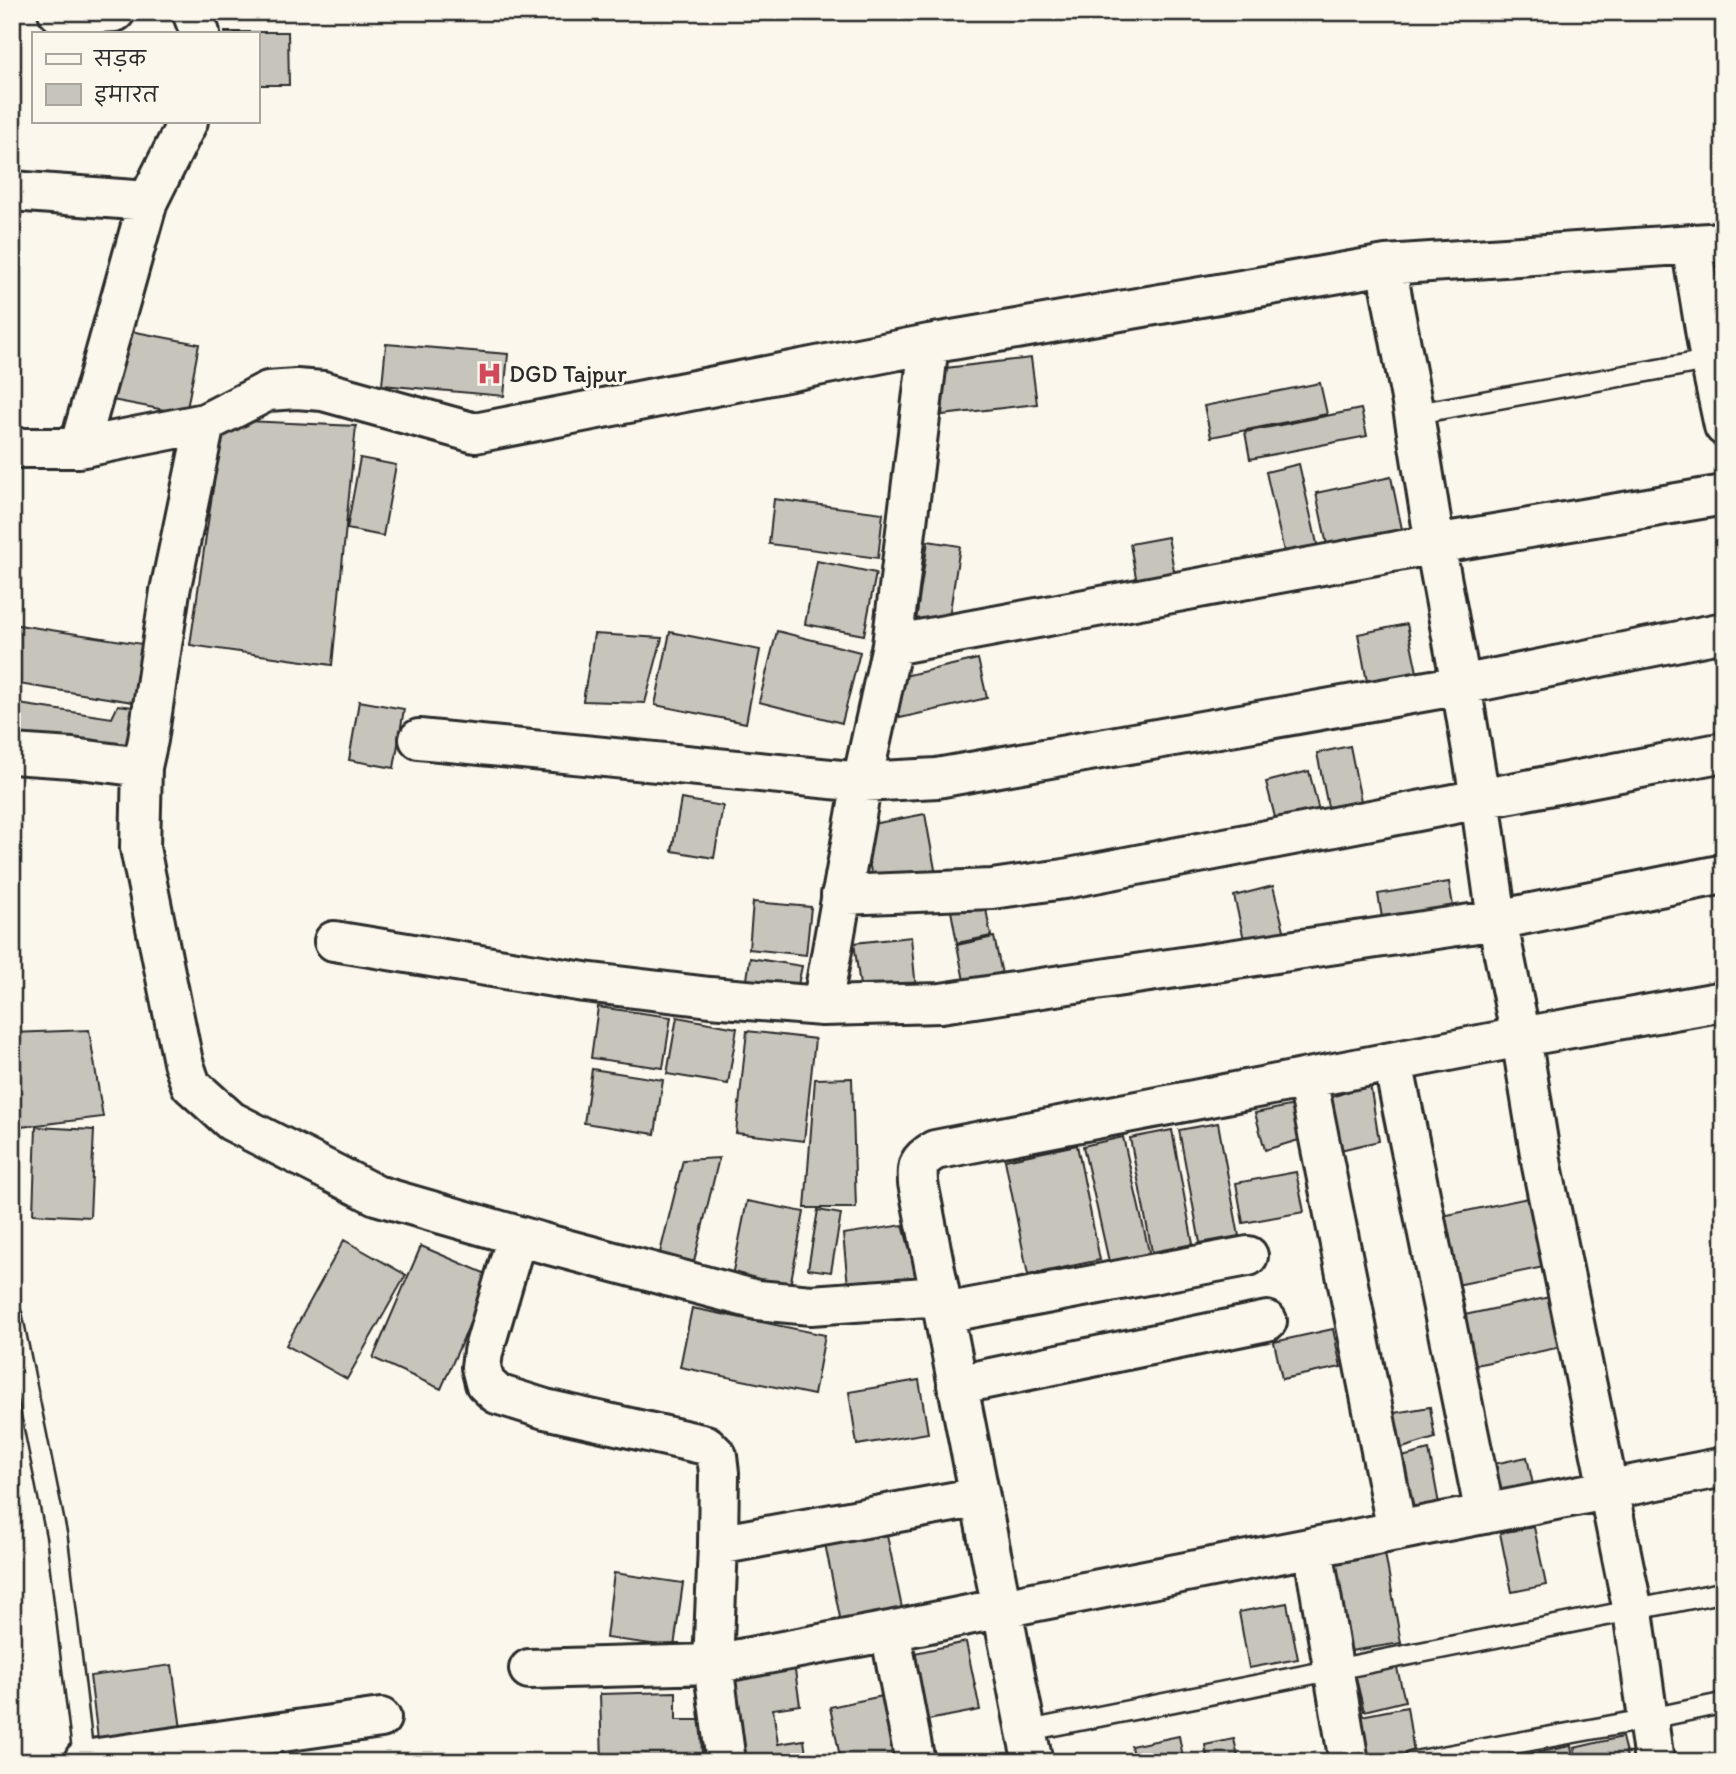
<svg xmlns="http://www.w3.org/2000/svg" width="1736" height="1774" font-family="Itim,'Playpen Sans Deva',sans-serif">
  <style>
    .building { fill: #c7c4bc; stroke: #2b2b2b; stroke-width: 2 }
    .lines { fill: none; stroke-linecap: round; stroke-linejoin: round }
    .lane-casing { stroke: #2b2b2b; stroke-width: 24 }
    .street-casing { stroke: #2b2b2b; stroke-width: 44 }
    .lane { stroke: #fbf7ec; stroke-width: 19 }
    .street { stroke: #fbf7ec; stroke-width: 38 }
    .labels { text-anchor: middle; stroke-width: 6; stroke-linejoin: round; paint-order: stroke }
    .poi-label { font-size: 24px; fill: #2b2b2b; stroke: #fbf7ec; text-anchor: start }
  </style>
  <rect width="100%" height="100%" fill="#fbf7ec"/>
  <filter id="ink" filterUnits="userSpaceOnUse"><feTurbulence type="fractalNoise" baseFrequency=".0143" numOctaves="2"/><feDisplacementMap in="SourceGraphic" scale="14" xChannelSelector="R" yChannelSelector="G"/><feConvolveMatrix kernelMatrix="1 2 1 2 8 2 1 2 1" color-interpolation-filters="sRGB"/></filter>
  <g filter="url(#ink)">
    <path class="building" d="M 225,32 L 288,32 L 289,85 L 257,85 L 257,33 L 225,33 Z
      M 125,330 L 199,344 L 186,414 L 112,400 Z
      M 386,344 L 508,354 L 504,396 L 382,385 Z
      M 1031,358 L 1037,404 L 942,415 L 946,368 Z
      M 1320,383 L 1327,414 L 1211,437 L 1204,406 Z
      M 1361,409 L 1367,436 L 1250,459 L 1245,432 Z
      M 223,420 L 356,426 L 332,665 L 190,645 Z
      M 360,458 L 396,465 L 383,536 L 347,529 Z
      M 1299,464 L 1320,557 L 1287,565 L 1266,472 Z
      M 1391,477 L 1403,534 L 1328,550 L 1316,493 Z
      M 774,499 L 883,513 L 878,558 L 769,544 Z
      M 1168,537 L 1177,587 L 1139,594 L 1130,544 Z
      M 928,541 L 960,546 L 948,624 L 916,619 Z
      M 817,561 L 876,573 L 864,635 L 805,624 Z
      M 12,624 L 142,644 L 133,702 L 12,683 Z
      M 1407,624 L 1418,677 L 1368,687 L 1358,634 Z
      M 777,631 L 860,652 L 842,723 L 759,702 Z
      M 670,632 L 760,650 L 746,723 L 655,705 Z
      M 594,634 L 662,638 L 645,703 L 583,701 Z
      M 978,659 L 987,698 L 900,718 L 891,679 Z
      M 359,701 L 404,709 L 394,768 L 349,760 Z
      M 12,703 L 112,718 L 118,705 L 142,708 L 128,758 L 12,738 Z
      M 1350,746 L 1361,801 L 1328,807 L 1317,753 Z
      M 1309,771 L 1320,815 L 1277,825 L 1266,782 Z
      M 681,799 L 723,806 L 714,858 L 672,851 Z
      M 925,814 L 936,875 L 874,887 L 862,826 Z
      M 1449,882 L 1455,918 L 1384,929 L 1378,894 Z
      M 1273,886 L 1287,942 L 1247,952 L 1234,896 Z
      M 983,893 L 991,936 L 957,943 L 949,900 Z
      M 753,902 L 811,907 L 806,955 L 749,949 Z
      M 911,937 L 917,1000 L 862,1000 L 854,943 Z
      M 994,937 L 1005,988 L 967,996 L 957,945 Z
      M 750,958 L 802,966 L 795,999 L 745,994 Z
      M 598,1007 L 671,1017 L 663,1068 L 591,1058 Z
      M 677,1017 L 737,1028 L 728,1084 L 667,1074 Z
      M 89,1030 L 103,1117 L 12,1128 L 12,1033 Z
      M 747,1031 L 815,1039 L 804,1141 L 736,1133 Z
      M 592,1069 L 663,1080 L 655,1134 L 584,1123 Z
      M 852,1078 L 856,1208 L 805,1208 L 815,1079 Z
      M 1370,1084 L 1379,1141 L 1340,1150 L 1329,1098 Z
      M 1300,1104 L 1309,1137 L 1265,1150 L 1255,1113 Z
      M 1218,1123 L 1239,1236 L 1200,1243 L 1179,1130 Z
      M 36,1127 L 94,1130 L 90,1217 L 33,1214 Z
      M 1172,1130 L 1193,1244 L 1152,1252 L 1130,1138 Z
      M 1123,1137 L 1150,1256 L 1110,1266 L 1083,1146 Z
      M 1077,1145 L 1100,1260 L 1028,1275 L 1005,1160 Z
      M 719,1158 L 690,1278 L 656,1269 L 683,1160 Z
      M 1296,1172 L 1304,1212 L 1243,1223 L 1236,1183 Z
      M 1538,1196 L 1553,1265 L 1447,1287 L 1433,1218 Z
      M 747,1201 L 804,1212 L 787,1302 L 729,1291 Z
      M 818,1210 L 841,1214 L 831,1272 L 808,1269 Z
      M 903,1225 L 919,1284 L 849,1296 L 843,1234 Z
      M 344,1240 L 406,1275 L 347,1379 L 286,1345 Z
      M 421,1246 L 491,1276 L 441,1389 L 373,1358 Z
      M 1550,1297 L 1561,1347 L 1466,1367 L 1455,1317 Z
      M 692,1308 L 825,1335 L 814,1395 L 680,1367 Z
      M 1333,1329 L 1341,1367 L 1282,1379 L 1274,1342 Z
      M 919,1380 L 928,1433 L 857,1445 L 849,1392 Z
      M 1430,1407 L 1435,1438 L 1396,1450 L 1388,1414 Z
      M 1429,1450 L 1439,1504 L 1410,1512 L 1398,1458 Z
      M 1527,1457 L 1535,1494 L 1497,1502 L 1489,1465 Z
      M 883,1516 L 904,1618 L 843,1632 L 822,1529 Z
      M 1534,1527 L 1546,1585 L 1512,1592 L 1500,1533 Z
      M 1385,1553 L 1401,1643 L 1344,1652 L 1329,1562 Z
      M 614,1573 L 683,1583 L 674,1647 L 606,1638 Z
      M 1287,1603 L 1298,1659 L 1249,1668 L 1239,1612 Z
      M 966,1642 L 980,1710 L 928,1720 L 915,1653 Z
      M 793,1657 L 800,1705 L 773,1709 L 778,1744 L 804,1740 L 807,1762 L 736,1762 L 724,1666 Z
      M 1396,1664 L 1405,1701 L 1364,1711 L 1355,1674 Z
      M 172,1665 L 182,1736 L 99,1747 L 90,1676 Z
      M 676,1692 L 676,1720 L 701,1720 L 702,1762 L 602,1762 L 600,1694 Z
      M 892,1694 L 905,1755 L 875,1762 L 841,1762 L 830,1707 Z
      M 1407,1707 L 1414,1753 L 1364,1761 L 1356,1717 Z
      M 1179,1736 L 1184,1762 L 1134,1762 L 1131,1746 Z
      M 1622,1737 L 1628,1762 L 1577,1762 L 1574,1748 Z
      M 1234,1739 L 1239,1762 L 1208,1762 L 1205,1745 Z
      M 1571,1746 L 1574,1762 L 1525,1762 L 1524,1755 Z"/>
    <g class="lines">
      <defs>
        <path id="lane" d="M 1414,414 L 1710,360
          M 12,1316 L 57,1537 L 84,1762
          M 1026,1731 L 1724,1592
          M 1412,1762 L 1648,1719 L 1724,1703"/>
        <path id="street" d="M 58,12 L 65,15 L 115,12
          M 192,12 L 200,33
          M 12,191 L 148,201
          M 1691,244 L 1710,360 L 1724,426
          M 1386,265 L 1414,414 L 1435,544 L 1461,685 L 1480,798 L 1497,920 L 1521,1037 L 1542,1166 L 1633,1611 L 1654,1762
          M 205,423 L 170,591 L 148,740 L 142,767 L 140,848 L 183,1062 L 191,1085 L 231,1121 L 376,1195 L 550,1245 L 757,1300 L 811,1305 L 940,1296
          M 12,448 L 79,448 L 205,423 L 268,391 L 296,389 L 323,391 L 475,433 L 929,344 L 1386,265 L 1724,242
          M 79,448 L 148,201 L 188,121
          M 892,645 L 1435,544 L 1724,495
          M 419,739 L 862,782 L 937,778 L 1461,685 L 1724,632
          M 12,754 L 72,758 L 142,767
          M 841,895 L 992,889 L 1064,879 L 1724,752
          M 334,941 L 584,982 L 710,997 L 822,1006 L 941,1003 L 1497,920 L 1724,874
          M 822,1006 L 862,782 L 892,645 L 929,344
          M 1393,1062 L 1485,1514
          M 1307,1078 L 1397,1531
          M 517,1236 L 483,1352 L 481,1367 L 485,1383 L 497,1394 L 545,1409 L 706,1445 L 717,1456 L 719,1473 L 718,1545 L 713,1664 L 726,1762
          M 944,1313 L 1248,1256
          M 957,1385 L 1267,1321
          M 718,1545 L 980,1497
          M 1313,1548 L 1349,1762
          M 890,1631 L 915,1762
          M 529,1669 L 713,1664 L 890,1631 L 1002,1608 L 1724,1467
          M 84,1760 L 381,1718
          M 1033,1762 L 1026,1731 L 918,1183 C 917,1164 918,1160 935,1150 L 1521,1037 L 1724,1001"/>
      </defs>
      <use href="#lane" class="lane-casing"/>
      <use href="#street" class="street-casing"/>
      <use href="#lane" class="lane"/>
      <use href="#street" class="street"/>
    </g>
  </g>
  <defs>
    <symbol id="hospital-bare" viewBox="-9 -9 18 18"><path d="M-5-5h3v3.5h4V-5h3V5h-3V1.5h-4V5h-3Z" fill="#d1495b" stroke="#fbf7ec" stroke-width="2.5" paint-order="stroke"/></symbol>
  </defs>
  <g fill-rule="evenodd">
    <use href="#hospital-bare" x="472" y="356" width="35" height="35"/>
  </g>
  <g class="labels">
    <g class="poi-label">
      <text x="509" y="382">DGD Tajpur</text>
    </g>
  </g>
  <rect width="1736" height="1774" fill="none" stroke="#fbf7ec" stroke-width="42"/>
  <rect x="21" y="21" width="1694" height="1732" fill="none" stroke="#2b2b2b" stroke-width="2.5" filter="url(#ink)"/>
  <rect x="32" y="32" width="228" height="91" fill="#fbf7ec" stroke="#a8a59f" stroke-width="2"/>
  <rect x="46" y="54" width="35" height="10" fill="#fbf7ec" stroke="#a8a59f" stroke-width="2"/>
  <text x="94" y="66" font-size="21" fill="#2b2b2b">सड़क</text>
  <rect x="46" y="84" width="35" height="21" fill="#c7c4bc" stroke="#a8a59f" stroke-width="2"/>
  <text x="94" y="102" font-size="21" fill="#2b2b2b">इमारत</text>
</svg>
